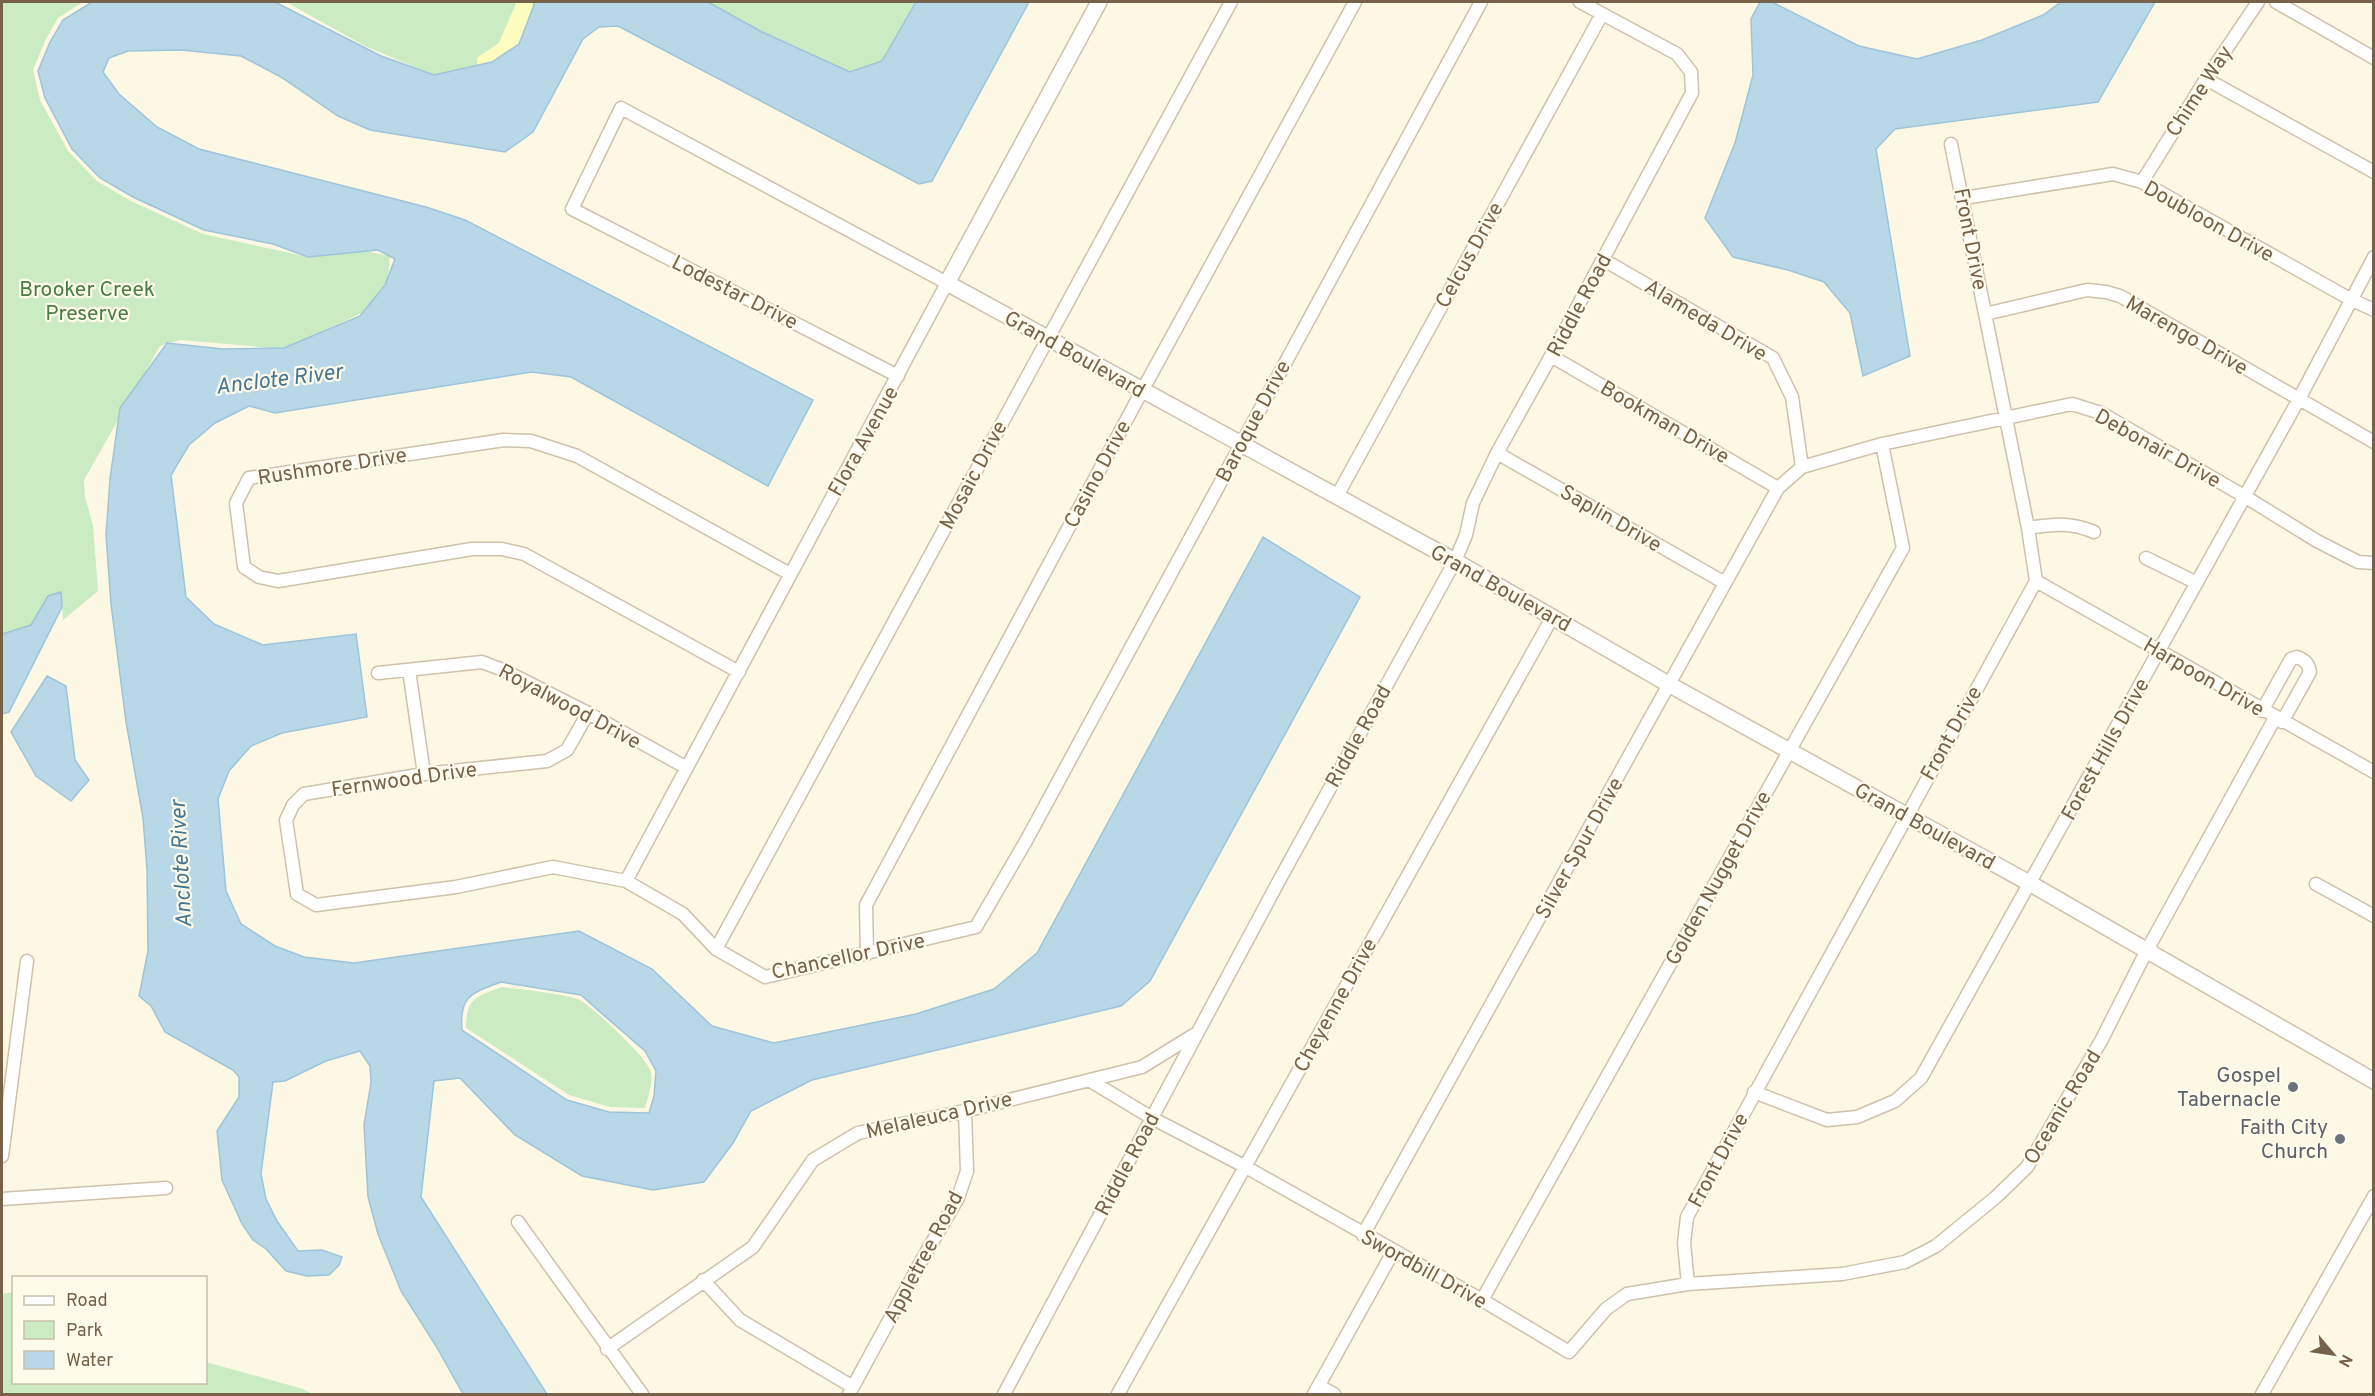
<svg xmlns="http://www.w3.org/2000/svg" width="2375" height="1396" font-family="Overpass,sans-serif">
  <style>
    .green { fill: #cbebc2 }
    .sand { fill: #fefcbe }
    .water { fill: #b8d7e7; stroke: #9ec4da; stroke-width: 1.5; fill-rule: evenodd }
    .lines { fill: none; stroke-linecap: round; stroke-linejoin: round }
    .minor-casing { stroke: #cfc1aa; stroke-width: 15 }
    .tertiary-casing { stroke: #cfc1aa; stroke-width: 18 }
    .minor { stroke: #fff; stroke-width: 12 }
    .tertiary { stroke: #fff; stroke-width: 15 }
    .worship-dot { fill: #6b7280; stroke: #fffbeb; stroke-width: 2 }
    .labels { text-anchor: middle; stroke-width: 4.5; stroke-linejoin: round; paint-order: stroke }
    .street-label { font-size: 21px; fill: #776249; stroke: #fffbeb }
    .park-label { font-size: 21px; fill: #467d40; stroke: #fffbeb }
    .worship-label { font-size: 21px; fill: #5b616d; stroke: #fffbeb; text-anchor: end }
    .water-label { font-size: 22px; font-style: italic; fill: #447692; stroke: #fffbeb }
  </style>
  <rect width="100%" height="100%" fill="#fdf8e4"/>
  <path class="green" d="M 2,2 L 83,2 L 58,18 L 46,39 L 33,70 L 40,100 L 68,151 L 97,181 L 131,201 L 203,234 L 308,257 L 360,250 L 390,256 L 388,279 L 364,312 L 284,349 L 180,340 L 160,346 L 84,480 L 85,497 L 93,525 L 98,591 L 63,620 L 61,593 L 48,596 L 31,625 L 2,634 Z
    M 286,2 L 514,2 L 516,4 L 499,43 L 477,58 L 477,65 L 433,75 L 365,46 Z
    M 694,2 L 916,2 L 882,61 L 850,72 Z
    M 502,987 C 519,989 567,994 580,1000 C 593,1008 648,1058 651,1072 C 653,1082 648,1098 645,1108 L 610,1107 L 569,1095 L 466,1028 C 466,998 477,996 502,987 Z
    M 13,1292 L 14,1382 L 206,1382 L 206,1362 L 303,1389 L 312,1394 L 2,1394 L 2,1294 Z"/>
  <path class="sand" d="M 514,2 L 533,2 L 534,5 C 521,39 518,56 477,65 L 477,58 L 499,43 L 516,4 Z"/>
  <path class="water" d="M 92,2 L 275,2 L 381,56 L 434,75 L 492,62 L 519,44 L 534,5 L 533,2 L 708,2 L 762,32 L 850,72 L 882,61 L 916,2 L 1029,2 L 932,181 L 919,184 L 618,26 L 599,27 L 583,39 L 533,132 L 505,152 L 370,130 L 338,116 L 281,77 L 241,56 L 181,50 L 128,51 L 109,58 L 103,72 L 119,94 L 157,127 L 199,149 L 426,207 L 465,220 L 813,400 L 768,486 L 571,377 L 532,372 L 275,413 L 249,406 L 215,423 L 189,445 L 171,475 L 186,597 L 214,624 L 263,645 L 356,634 L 367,717 L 282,733 L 251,746 L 229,771 L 218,799 L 226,891 L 241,924 L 275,946 L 304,957 L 354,963 L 579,931 L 652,969 L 712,1026 L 774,1043 L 916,1014 L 994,989 L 1037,953 L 1263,537 L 1360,597 L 1150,981 L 1121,1006 L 812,1080 L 751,1111 L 733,1143 L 704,1182 L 653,1190 L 582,1176 L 515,1135 L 460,1078 L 434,1081 L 421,1197 L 547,1394 L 463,1394 L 436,1346 L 401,1291 L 378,1234 L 368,1197 L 364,1125 L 371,1082 L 370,1066 L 360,1051 L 326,1061 L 285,1081 L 273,1082 L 261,1174 L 266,1199 L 277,1221 L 298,1251 L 322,1250 L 342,1257 L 339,1265 L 329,1275 L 307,1276 L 286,1271 L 266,1249 L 253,1240 L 242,1224 L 222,1180 L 217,1131 L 239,1097 L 239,1077 L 233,1070 L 215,1060 L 165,1032 L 151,1006 L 139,996 L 148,951 L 147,869 L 143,818 L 126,722 L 111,604 L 106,535 L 110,479 L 120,408 L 167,343 L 223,349 L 284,348 L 360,316 L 385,285 L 395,259 L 378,250 L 308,257 L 273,244 L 204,230 L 133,197 L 100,178 L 72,149 L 45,98 L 38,71 L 50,42 L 63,20 ZM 501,982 L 581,995 L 600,1012 L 645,1051 L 656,1071 L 654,1096 L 649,1113 L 609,1112 L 567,1100 L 462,1030 C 459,995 472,993 501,982 Z
    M 1760,2 L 1772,2 L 1859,46 L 1917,59 L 1982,40 L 2043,15 L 2061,2 L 2155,2 L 2098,102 L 1895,129 L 1876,149 L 1910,356 L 1863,376 L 1850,313 L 1824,282 L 1788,270 L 1733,257 L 1705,218 L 1735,143 L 1753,75 L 1751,19 Z
    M 61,592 L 62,607 L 9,712 L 2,714 L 2,634 L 31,625 L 48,596 Z
    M 47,676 L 66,686 L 75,760 L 89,780 L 71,801 L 36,776 L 11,732 Z"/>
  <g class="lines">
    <defs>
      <path id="minor" d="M 2276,2 L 2374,58
        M 2206,79 L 2374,172
        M 2142,182 L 2206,79 L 2258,2
        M 1964,198 L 2113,174 L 2142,182 L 2350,299 L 2374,310
        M 1604,260 L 1773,358 L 1792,397 L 1802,467
        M 1985,314 L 2087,290 L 2106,292 L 2120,296 L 2374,442
        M 1551,356 L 1778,488
        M 1497,453 L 1725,583
        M 1337,496 L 1602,14
        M 2028,528 C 2053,524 2071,522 2094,532
        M 2146,558 L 2197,583
        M 2036,581 L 2374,772
        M 409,670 L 424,774
        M 739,672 L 524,554 L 502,549 L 472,549 L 278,581 L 259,577 L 244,567 L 236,503 L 249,478 L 504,440 L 531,441 L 577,456 L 790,574
        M 378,673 L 482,662 L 503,670 L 588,713 L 687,768
        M 2262,711 L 2291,659 L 2297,657 C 2305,660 2308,663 2310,672 L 2282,722
        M 588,713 L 567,750 L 547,761 L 424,774 L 304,794 L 293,805 L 286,820 L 297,894 L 316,905 L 456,887 L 553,867 L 626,881 L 683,914 L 716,949 L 765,977 L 976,927 L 1026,841 L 1481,2
        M 626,881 L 947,283 L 621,108 L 572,209 L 898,376
        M 2316,884 L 2374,916
        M 716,949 L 1231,2
        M 867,954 L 866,905 L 1142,391 L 1355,2
        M 1089,1080 L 1152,1118 L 1244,1166 L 1482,1300 L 1569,1352 L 1606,1309 L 1627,1294 L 1688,1284 L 1842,1274 L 1905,1262 L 1936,1246 L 1996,1197 L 2027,1167 L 2101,1041 L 2146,952 L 2275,718
        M 1754,1092 L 1827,1120 L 1857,1117 L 1895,1101 L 1921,1078 L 2299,399 L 2374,257
        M 2,1156 L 27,961
        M 2,1199 L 166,1188
        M 518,1222 L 642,1394
        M 1363,1235 L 1778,488 L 1802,467 L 1882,444 L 2072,404 L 2101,413 L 2244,496 L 2317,541 L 2358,562 L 2374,563
        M 703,1280 L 740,1320 L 853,1387
        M 1688,1284 L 1684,1243 L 1687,1217 L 2036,581 L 2028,528 L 1951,144
        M 1482,1300 L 1903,548 L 1882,444
        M 607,1349 L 753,1247 L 813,1160 L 858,1133 L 965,1111 L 1142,1067 L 1197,1033
        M 1319,1386 L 1334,1394
        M 849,1394 L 923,1258 L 958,1198 L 967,1171 L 965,1111
        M 1004,1394 L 1281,877 L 1455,561 L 1466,535 L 1473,503 L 1497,453 L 1551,356 L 1692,93 L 1691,72 L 1677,54 L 1580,2
        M 1118,1394 L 1553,616
        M 1314,1394 L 1393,1252
        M 2262,1394 L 2374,1196"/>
      <path id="tertiary" d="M 1099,2 L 947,283 L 1455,561 L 1670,685 L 2031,884 L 2374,1081"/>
    </defs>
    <use href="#minor" class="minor-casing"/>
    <use href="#tertiary" class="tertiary-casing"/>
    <use href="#minor" class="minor"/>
    <use href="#tertiary" class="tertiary"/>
  </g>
  <g class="worship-dot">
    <circle cx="2293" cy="1087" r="6"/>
    <circle cx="2340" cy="1139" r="6"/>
  </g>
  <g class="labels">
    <g class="street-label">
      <text transform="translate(2199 91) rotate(-57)" y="7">Chime Way</text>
      <text transform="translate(2209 221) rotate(29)" y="7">Doubloon Drive</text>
      <text transform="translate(1971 239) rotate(79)" y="7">Front Drive</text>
      <text transform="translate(1469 255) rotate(-61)" y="7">Celcus Drive</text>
      <text transform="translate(735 292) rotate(27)" y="7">Lodestar Drive</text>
      <text transform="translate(1579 305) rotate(-62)" y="7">Riddle Road</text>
      <text transform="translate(1706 320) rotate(31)" y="7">Alameda Drive</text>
      <text transform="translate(2187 335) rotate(30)" y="7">Marengo Drive</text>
      <text transform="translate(1075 354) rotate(29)" y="7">Grand Boulevard</text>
      <text transform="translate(1253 421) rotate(-62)" y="7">Baroque Drive</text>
      <text transform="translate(1665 422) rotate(30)" y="7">Bookman Drive</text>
      <text transform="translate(863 441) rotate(-61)" y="7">Flora Avenue</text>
      <text transform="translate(2158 448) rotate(29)" y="7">Debonair Drive</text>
      <text transform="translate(332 466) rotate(-9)" y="7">Rushmore Drive</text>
      <text transform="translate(1097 474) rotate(-62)" y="7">Casino Drive</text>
      <text transform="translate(973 475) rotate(-62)" y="7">Mosaic Drive</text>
      <text transform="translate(1611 518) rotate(30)" y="7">Saplin Drive</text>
      <text transform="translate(1501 588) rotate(29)" y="7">Grand Boulevard</text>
      <text transform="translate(2204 677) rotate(30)" y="7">Harpoon Drive</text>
      <text transform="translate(570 706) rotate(28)" y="7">Royalwood Drive</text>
      <text transform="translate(1951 733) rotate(-61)" y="7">Front Drive</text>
      <text transform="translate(1358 736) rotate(-61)" y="7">Riddle Road</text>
      <text transform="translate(2105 749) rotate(-61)" y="7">Forest Hills Drive</text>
      <text transform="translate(404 779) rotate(-8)" y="7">Fernwood Drive</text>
      <text transform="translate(1925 826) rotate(29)" y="7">Grand Boulevard</text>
      <text transform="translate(1579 848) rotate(-61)" y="7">Silver Spur Drive</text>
      <text transform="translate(1718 878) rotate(-61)" y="7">Golden Nugget Drive</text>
      <text transform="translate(848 956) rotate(-12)" y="7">Chancellor Drive</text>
      <text transform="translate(1335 1005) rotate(-61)" y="7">Cheyenne Drive</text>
      <text transform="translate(2062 1107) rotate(-59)" y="7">Oceanic Road</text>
      <text transform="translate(939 1115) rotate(-13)" y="7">Melaleuca Drive</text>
      <text transform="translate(1718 1160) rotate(-62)" y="7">Front Drive</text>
      <text transform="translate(1127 1164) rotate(-62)" y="7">Riddle Road</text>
      <text transform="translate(923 1257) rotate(-62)" y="7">Appletree Road</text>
      <text transform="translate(1424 1269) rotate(29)" y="7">Swordbill Drive</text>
    </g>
    <g class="park-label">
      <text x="87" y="296">Brooker Creek<tspan x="87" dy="24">Preserve</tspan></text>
    </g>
    <g class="worship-label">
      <text x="2281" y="1082">Gospel<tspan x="2281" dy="24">Tabernacle</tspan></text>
      <text x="2328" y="1134">Faith City<tspan x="2328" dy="24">Church</tspan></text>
    </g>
    <g class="water-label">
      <text transform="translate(279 378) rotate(-7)" y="8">Anclote River</text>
      <text transform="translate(180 864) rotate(-93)" y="8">Anclote River</text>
    </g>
  </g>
  <rect width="2375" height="1396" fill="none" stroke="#776249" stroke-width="6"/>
  <rect x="12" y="1276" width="195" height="108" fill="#fffbeb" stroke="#c9beaa" stroke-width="1.5"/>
  <rect x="24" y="1296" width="30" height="9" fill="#ffffff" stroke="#c9beaa" stroke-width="1.5"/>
  <text x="66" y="1306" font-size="18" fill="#776249">Road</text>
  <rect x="24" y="1321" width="30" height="18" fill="#cbebc2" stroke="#c9beaa" stroke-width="1.5"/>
  <text x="66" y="1336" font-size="18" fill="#776249">Park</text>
  <rect x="24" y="1351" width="30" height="18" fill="#b8d7e7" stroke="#c9beaa" stroke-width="1.5"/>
  <text x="66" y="1366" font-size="18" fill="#776249">Water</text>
  <g transform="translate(2333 1354) rotate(119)" stroke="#fffbeb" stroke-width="4.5" paint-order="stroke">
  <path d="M0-4.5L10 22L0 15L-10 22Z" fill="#776249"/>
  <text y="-9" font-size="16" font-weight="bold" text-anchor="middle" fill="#776249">N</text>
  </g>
</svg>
